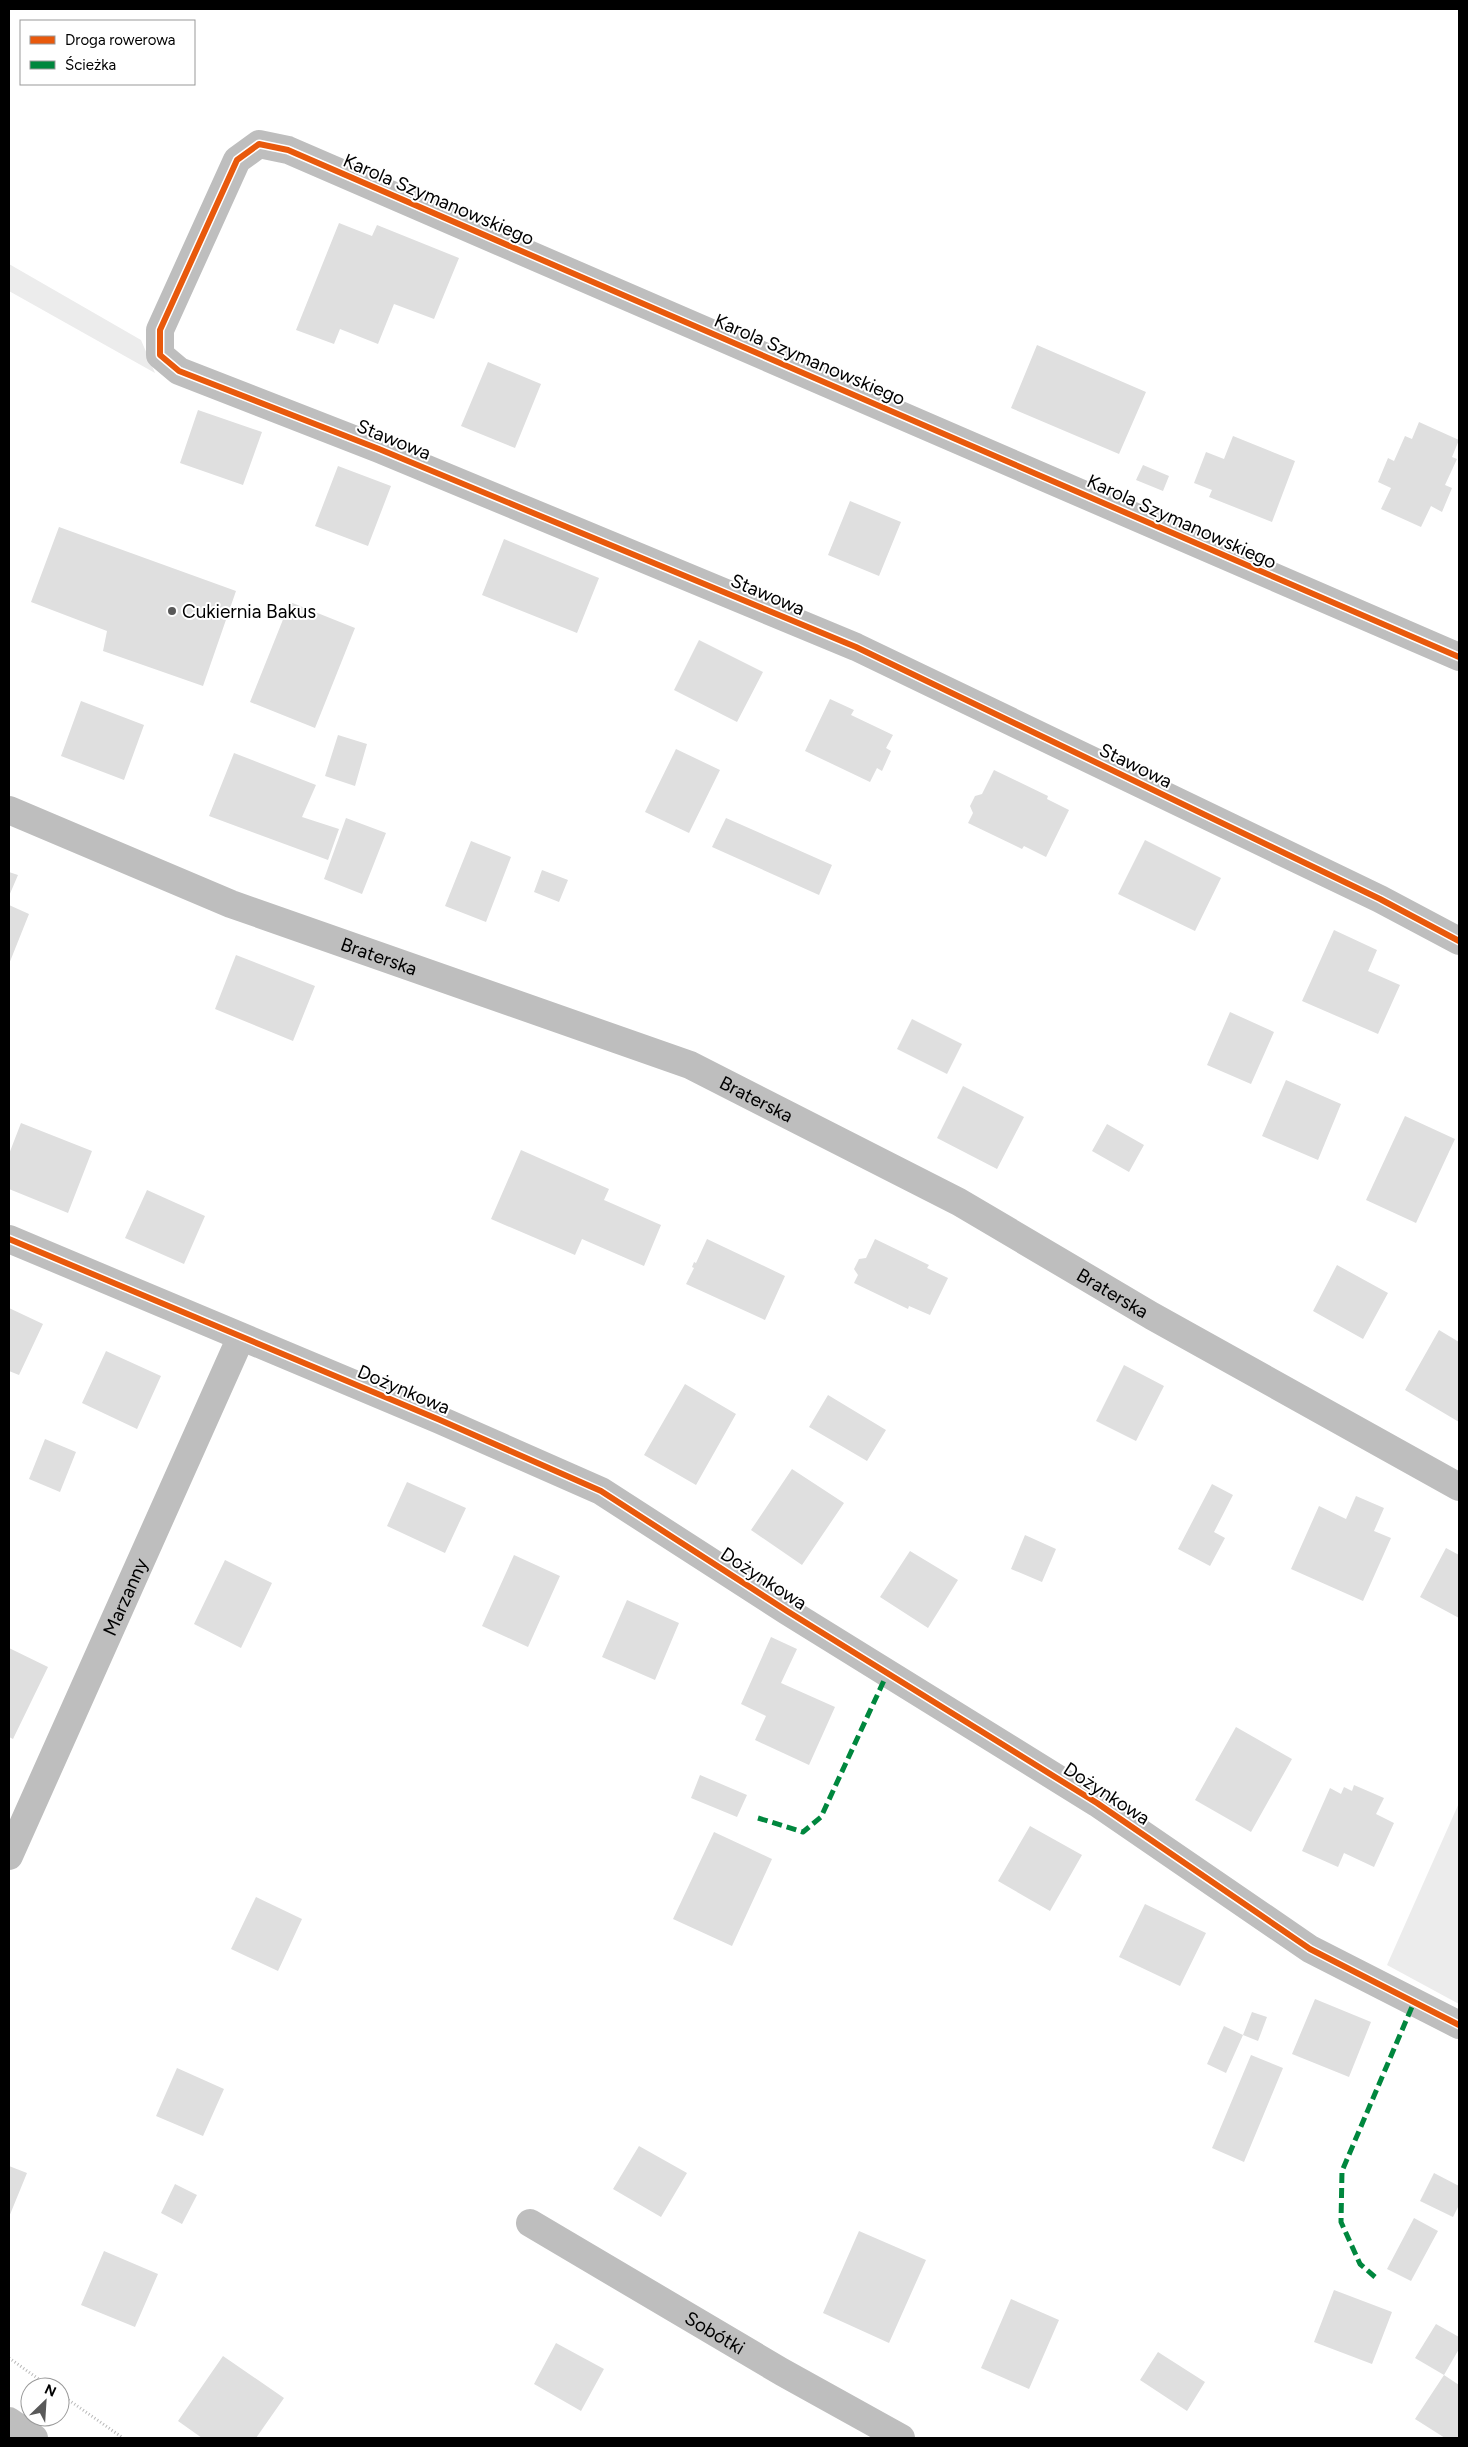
<svg xmlns="http://www.w3.org/2000/svg" width="1468" height="2447" font-family="Figtree,sans-serif">
  <style>
    .green { fill: #ececec }
    .building { fill: #dfdfdf }
    .lines { fill: none; stroke-linecap: round; stroke-linejoin: round }
    .path { stroke: #b9b9b9; stroke-width: 3; stroke-dasharray: 1 2.5; stroke-linecap: butt }
    .minor { stroke: #bebebe; stroke-width: 28 }
    .quiet { stroke: #00873e; stroke-width: 5; stroke-dasharray: 10 5; stroke-linecap: butt }
    .cycleway-casing { stroke: #fff; stroke-width: 9 }
    .cycleway { stroke: #e8590c; stroke-width: 6 }
    .poi-dot { fill: #595959; stroke: #fff; stroke-width: 2 }
    .labels { text-anchor: middle; stroke-width: 4; stroke-linejoin: round; paint-order: stroke }
    .street-label { font-size: 19px; fill: #000; stroke: #fff }
    .poi-label { font-size: 19px; fill: #000; stroke: #fff; text-anchor: start }
  </style>
  <rect width="100%" height="100%" fill="#fff"/>
  <path class="green" d="M 9,264 L 141,340 L 155,373 L 9,291 Z
    M 1459,1803 L 1459,2004 L 1387,1965 Z"/>
  <path class="building" d="M 339,223 L 372,236 L 377,225 L 459,258 L 434,319 L 394,304 L 378,344 L 340,329 L 334,344 L 296,330 Z
    M 1037,345 L 1146,392 L 1119,454 L 1011,408 Z
    M 488,362 L 541,384 L 515,448 L 461,426 Z
    M 198,410 L 262,432 L 243,485 L 180,463 Z
    M 1419,422 L 1459,440 L 1452,457 L 1457,459 L 1445,485 L 1452,488 L 1442,512 L 1431,506 L 1421,527 L 1381,509 L 1391,488 L 1378,482 L 1388,458 L 1394,461 L 1405,436 L 1412,439 Z
    M 1233,436 L 1295,461 L 1272,522 L 1209,497 L 1212,490 L 1194,483 L 1206,452 L 1224,459 Z
    M 1143,465 L 1169,476 L 1163,491 L 1136,480 Z
    M 338,466 L 391,486 L 368,546 L 315,526 Z
    M 850,501 L 901,522 L 879,576 L 828,555 Z
    M 59,527 L 236,591 L 203,686 L 103,651 L 107,631 L 31,602 Z
    M 504,539 L 599,578 L 577,633 L 482,595 Z
    M 290,602 L 355,628 L 315,728 L 250,702 Z
    M 699,640 L 763,672 L 737,722 L 674,690 Z
    M 830,699 L 854,710 L 851,715 L 893,735 L 886,748 L 891,751 L 882,771 L 877,768 L 870,782 L 805,751 Z
    M 81,701 L 144,725 L 124,780 L 61,756 Z
    M 338,735 L 367,744 L 355,786 L 325,776 Z
    M 676,749 L 720,770 L 689,833 L 645,812 Z
    M 234,753 L 316,785 L 302,817 L 339,829 L 328,860 L 209,816 Z
    M 994,770 L 1048,796 L 1047,799 L 1069,810 L 1046,857 L 1024,846 L 1022,849 L 968,823 L 973,813 L 970,806 L 975,796 L 982,794 Z
    M 346,818 L 386,833 L 362,894 L 324,879 Z
    M 726,818 L 832,865 L 819,895 L 712,847 Z
    M 1145,840 L 1221,878 L 1195,931 L 1118,894 Z
    M 471,841 L 511,857 L 486,922 L 445,906 Z
    M 542,870 L 568,880 L 559,902 L 534,892 Z
    M 9,872 L 18,875 L 9,896 Z
    M 9,905 L 29,914 L 9,964 Z
    M 1334,930 L 1377,950 L 1368,971 L 1400,985 L 1378,1034 L 1302,1001 Z
    M 236,955 L 315,986 L 293,1041 L 215,1009 Z
    M 1230,1012 L 1274,1032 L 1251,1084 L 1207,1065 Z
    M 912,1019 L 962,1044 L 947,1074 L 897,1049 Z
    M 1286,1080 L 1341,1104 L 1318,1160 L 1262,1136 Z
    M 963,1086 L 1024,1117 L 997,1169 L 937,1138 Z
    M 1405,1116 L 1455,1139 L 1416,1223 L 1366,1200 Z
    M 21,1123 L 92,1151 L 68,1213 L 9,1189 L 9,1154 Z
    M 1107,1124 L 1144,1145 L 1129,1172 L 1092,1151 Z
    M 521,1150 L 609,1189 L 604,1200 L 661,1225 L 644,1266 L 582,1239 L 575,1255 L 491,1219 Z
    M 147,1190 L 205,1216 L 184,1264 L 125,1238 Z
    M 707,1239 L 785,1276 L 765,1320 L 686,1284 L 694,1268 L 692,1267 L 694,1262 L 696,1263 Z
    M 875,1239 L 929,1265 L 927,1268 L 948,1278 L 930,1315 L 909,1306 L 908,1309 L 854,1283 L 858,1275 L 854,1269 L 859,1259 L 866,1258 Z
    M 1337,1265 L 1388,1293 L 1363,1339 L 1313,1311 Z
    M 9,1308 L 43,1324 L 19,1375 L 9,1371 Z
    M 1439,1330 L 1459,1342 L 1459,1422 L 1405,1390 Z
    M 106,1351 L 161,1376 L 137,1429 L 82,1403 Z
    M 1124,1365 L 1164,1386 L 1136,1441 L 1096,1421 Z
    M 685,1384 L 736,1414 L 696,1485 L 644,1455 Z
    M 828,1395 L 886,1430 L 867,1461 L 809,1427 Z
    M 45,1439 L 76,1452 L 60,1492 L 29,1479 Z
    M 792,1469 L 844,1503 L 802,1565 L 751,1530 Z
    M 407,1482 L 466,1508 L 445,1553 L 387,1526 Z
    M 1212,1484 L 1233,1495 L 1214,1532 L 1225,1538 L 1210,1566 L 1178,1549 Z
    M 1356,1496 L 1384,1508 L 1374,1531 L 1391,1538 L 1363,1601 L 1291,1569 L 1319,1506 L 1346,1519 Z
    M 1025,1535 L 1056,1549 L 1042,1582 L 1011,1569 Z
    M 1446,1548 L 1459,1555 L 1459,1618 L 1420,1597 Z
    M 910,1551 L 958,1580 L 928,1628 L 880,1597 Z
    M 514,1555 L 560,1576 L 528,1647 L 482,1626 Z
    M 225,1560 L 272,1583 L 241,1648 L 194,1624 Z
    M 627,1600 L 679,1623 L 655,1680 L 602,1657 Z
    M 771,1637 L 797,1649 L 781,1683 L 835,1707 L 809,1765 L 755,1740 L 766,1716 L 741,1704 Z
    M 9,1648 L 48,1667 L 13,1739 L 9,1737 Z
    M 1236,1727 L 1292,1759 L 1251,1832 L 1195,1800 Z
    M 700,1775 L 747,1795 L 737,1817 L 691,1798 Z
    M 1354,1785 L 1384,1798 L 1376,1814 L 1394,1823 L 1374,1867 L 1344,1853 L 1338,1867 L 1302,1851 L 1330,1788 L 1341,1794 L 1344,1787 L 1352,1791 Z
    M 1030,1826 L 1082,1855 L 1050,1911 L 998,1881 Z
    M 714,1832 L 772,1859 L 732,1946 L 673,1919 Z
    M 256,1897 L 302,1919 L 278,1971 L 231,1949 Z
    M 1145,1904 L 1206,1933 L 1180,1986 L 1119,1957 Z
    M 1315,1999 L 1371,2022 L 1349,2077 L 1292,2054 Z
    M 1252,2012 L 1267,2017 L 1258,2041 L 1243,2035 Z
    M 1224,2026 L 1243,2035 L 1226,2073 L 1207,2064 Z
    M 1251,2055 L 1283,2068 L 1244,2162 L 1212,2148 Z
    M 177,2068 L 224,2089 L 203,2136 L 156,2116 Z
    M 639,2146 L 687,2173 L 661,2217 L 613,2189 Z
    M 9,2166 L 27,2173 L 9,2217 Z
    M 1434,2173 L 1459,2186 L 1459,2205 L 1453,2217 L 1420,2201 Z
    M 175,2184 L 197,2195 L 182,2224 L 161,2213 Z
    M 1414,2218 L 1438,2231 L 1411,2281 L 1387,2269 Z
    M 859,2231 L 926,2260 L 889,2343 L 823,2313 Z
    M 104,2251 L 158,2274 L 135,2327 L 81,2305 Z
    M 1334,2290 L 1392,2312 L 1372,2364 L 1314,2342 Z
    M 1011,2299 L 1059,2320 L 1029,2389 L 981,2368 Z
    M 1436,2324 L 1459,2337 L 1459,2349 L 1444,2375 L 1459,2385 L 1459,2438 L 1445,2438 L 1415,2419 L 1444,2375 L 1415,2358 Z
    M 556,2343 L 604,2369 L 581,2411 L 534,2384 Z
    M 1158,2352 L 1205,2382 L 1187,2411 L 1140,2380 Z
    M 223,2356 L 284,2398 L 256,2438 L 202,2438 L 178,2421 Z"/>
  <g class="lines">
    <path class="path" d="M 9,2358 L 50,2387
      M 60,2394 L 123,2438"/>
    <g class="minor">
      <path d="M 1459,657 L 288,150 L 259,144 L 237,160 L 160,330 L 160,355 L 179,371 L 379,449 L 856,647 L 1380,899 L 1459,941"/>
      <path id="s1" d="M 9,810 L 231,904 L 690,1065 L 959,1202 L 1152,1316 L 1459,1487"/>
      <path d="M 9,1239 L 440,1420 L 601,1491 L 787,1611 L 1097,1803 L 1310,1949 L 1459,2025"/>
      <path id="s2" d="M 9,1856 L 241,1337"/>
      <path id="s3" d="M 530,2223 L 782,2372 L 901,2438"/>
      <path d="M 9,2421 L 34,2438"/>
    </g>
    <path class="quiet" d="M 758,1818 L 803,1832 L 821,1817 L 887,1674
      M 1375,2277 L 1360,2264 L 1341,2222 L 1342,2171 L 1414,2002"/>
    <defs>
      <path id="cycleway" d="M 1459,657 L 288,150 L 259,144 L 237,160 L 160,330 L 160,355 L 179,371 L 379,449 L 856,647 L 1380,899 L 1459,941
        M 9,1239 L 440,1420 L 601,1491 L 787,1611 L 1097,1803 L 1310,1949 L 1459,2025"/>
    </defs>
    <use href="#cycleway" class="cycleway-casing"/>
    <use href="#cycleway" class="cycleway"/>
  </g>
  <circle class="poi-dot" cx="172" cy="611" r="5"/>
  <g class="labels">
    <g class="street-label">
      <text transform="translate(439 199) rotate(23)" y="7">Karola Szymanowskiego</text>
      <text transform="translate(810 359) rotate(23)" y="7">Karola Szymanowskiego</text>
      <text transform="translate(394 439) rotate(22)" y="7">Stawowa</text>
      <text transform="translate(1182 521) rotate(24)" y="7">Karola Szymanowskiego</text>
      <text transform="translate(768 594) rotate(23)" y="7">Stawowa</text>
      <text transform="translate(1136 765) rotate(26)" y="7">Stawowa</text>
      <text dy="7" stroke="none"><textPath href="#s1" startOffset="398">Braterska</textPath></text>
      <text dy="7" stroke="none"><textPath href="#s1" startOffset="802">Braterska</textPath></text>
      <text dy="7" stroke="none"><textPath href="#s1" startOffset="1208">Braterska</textPath></text>
      <text transform="translate(404 1389) rotate(23)" y="7">Dożynkowa</text>
      <text transform="translate(764 1578) rotate(33)" y="7">Dożynkowa</text>
      <text dy="7" stroke="none"><textPath href="#s2" startOffset="284">Marzanny</textPath></text>
      <text transform="translate(1107 1793) rotate(33)" y="7">Dożynkowa</text>
      <text dy="7" stroke="none"><textPath href="#s3" startOffset="215">Sobótki</textPath></text>
    </g>
    <g class="poi-label">
      <text x="182" y="618">Cukiernia Bakus</text>
    </g>
  </g>
  <rect width="1468" height="2447" fill="none" stroke="#000000" stroke-width="20"/>
  <rect x="20" y="20" width="175" height="65" fill="#ffffff" stroke="#999999"/>
  <rect x="30" y="36" width="25" height="8" fill="#e8590c" stroke="#999999"/>
  <text x="65" y="45" font-size="15" fill="#000000">Droga rowerowa</text>
  <rect x="30" y="61" width="25" height="8" fill="#00873e" stroke="#999999"/>
  <text x="65" y="70" font-size="15" fill="#000000">Ścieżka</text>
  <g transform="translate(45 2402) rotate(25)"><circle r="24" fill="#ffffff" stroke="#999999"/>
  <path d="M0-4L9 19L0 12L-9 19Z" fill="#595959"/>
  <text y="-8" font-size="14" font-weight="bold" text-anchor="middle" fill="#000000">N</text>
  </g>
</svg>
